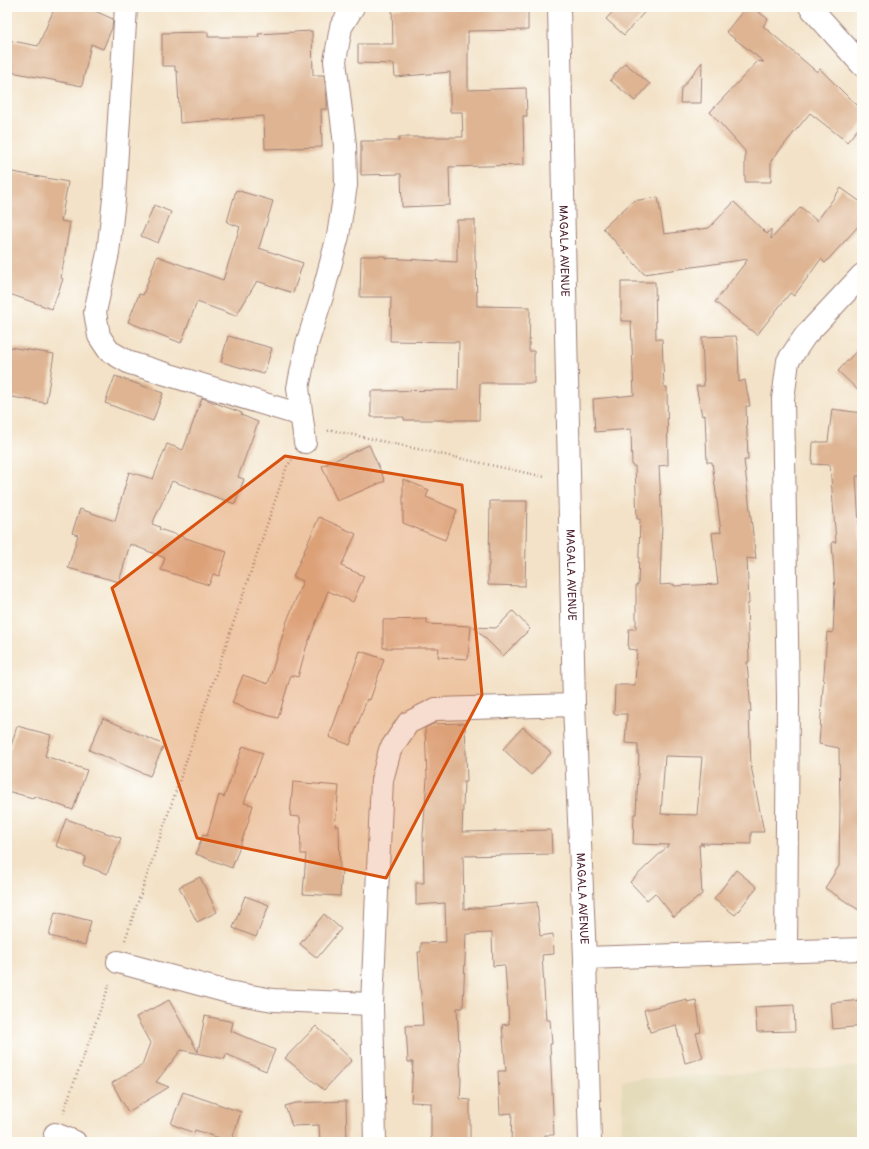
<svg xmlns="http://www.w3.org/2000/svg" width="869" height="1149" font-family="Pangolin,sans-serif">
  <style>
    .built { fill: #e4dbba }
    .building { fill: #deb492; fill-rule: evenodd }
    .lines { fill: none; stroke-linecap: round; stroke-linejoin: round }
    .minor-casing { stroke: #9e8079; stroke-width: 24 }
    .path { stroke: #9e8079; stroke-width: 2.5; stroke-dasharray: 1 3; stroke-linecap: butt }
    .minor { stroke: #fff; stroke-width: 22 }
    .marked { fill: #d8530f; fill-opacity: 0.2; stroke: #d8530f; stroke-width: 3; stroke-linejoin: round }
    .labels { text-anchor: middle; stroke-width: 3; stroke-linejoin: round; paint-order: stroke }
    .street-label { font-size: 12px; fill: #4a1f2b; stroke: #fdfcf7 }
  </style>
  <rect width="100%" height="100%" fill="#fdfcf7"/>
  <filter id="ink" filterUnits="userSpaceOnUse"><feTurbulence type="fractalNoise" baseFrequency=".025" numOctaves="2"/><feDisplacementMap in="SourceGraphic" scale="8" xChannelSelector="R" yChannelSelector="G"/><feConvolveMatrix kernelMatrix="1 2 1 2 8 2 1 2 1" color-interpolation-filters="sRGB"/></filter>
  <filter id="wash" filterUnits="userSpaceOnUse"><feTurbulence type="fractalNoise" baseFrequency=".012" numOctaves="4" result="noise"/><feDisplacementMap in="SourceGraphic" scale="16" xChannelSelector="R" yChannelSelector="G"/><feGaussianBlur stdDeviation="0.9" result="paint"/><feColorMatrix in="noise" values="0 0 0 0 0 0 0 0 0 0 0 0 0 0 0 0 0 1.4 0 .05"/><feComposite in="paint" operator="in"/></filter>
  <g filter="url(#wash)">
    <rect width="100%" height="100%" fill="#f3e2c7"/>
    <path class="built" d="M 862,1066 L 862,1142 L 622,1142 L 622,1080 Z"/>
    <g id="blocks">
      <path class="building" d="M 55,7 L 86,7 L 113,19 L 112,28 L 103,49 L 91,44 L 82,86 L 7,71 L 7,40 L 38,46 Z
        M 480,7 L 528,7 L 528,30 L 468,31 L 468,90 L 526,88 L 527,116 L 523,116 L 524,165 L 449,167 L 450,205 L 402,207 L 401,174 L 361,175 L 361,141 L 399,141 L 399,137 L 463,137 L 462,112 L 450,112 L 450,72 L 395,77 L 394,64 L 358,63 L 358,44 L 393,44 L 392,9 Z
        M 617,7 L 649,7 L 624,35 L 606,19 Z
        M 746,7 L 752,7 L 768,19 L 763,26 L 817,72 L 820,69 L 848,97 L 862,109 L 862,124 L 847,142 L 810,113 L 771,161 L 771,182 L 745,182 L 745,151 L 710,112 L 758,61 L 764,62 L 726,32 Z
        M 312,31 L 313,75 L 324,75 L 327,98 L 327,109 L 321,109 L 322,147 L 265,149 L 264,116 L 180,123 L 177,71 L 175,71 L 175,66 L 162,66 L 162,33 L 208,32 L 208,37 L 259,37 L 258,34 Z
        M 702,62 L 701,103 L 680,103 L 681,89 Z
        M 625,63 L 650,84 L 635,101 L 610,80 Z
        M 7,171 L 68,182 L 61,221 L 70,223 L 61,278 L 63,279 L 52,309 L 7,293 Z
        M 841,188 L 862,203 L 862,222 L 825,263 L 821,259 L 794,296 L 790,293 L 757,335 L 715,302 L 748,259 L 644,274 L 603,228 L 633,201 L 658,197 L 664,234 L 709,228 L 734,202 L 767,234 L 771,229 L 771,239 L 801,207 L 817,221 Z
        M 236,190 L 273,201 L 259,248 L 303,263 L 293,293 L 257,281 L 236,316 L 197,302 L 181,343 L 128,322 L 139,294 L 143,295 L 157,256 L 223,280 L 240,227 L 227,222 Z
        M 154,205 L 171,212 L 158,243 L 141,236 Z
        M 457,220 L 475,220 L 475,261 L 476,261 L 477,306 L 530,307 L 529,351 L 534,351 L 534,383 L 480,383 L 479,420 L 404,420 L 404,417 L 371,417 L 371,391 L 458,390 L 459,342 L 390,341 L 391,297 L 360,297 L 361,256 L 385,256 L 385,258 L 457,262 Z
        M 621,282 L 655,282 L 656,339 L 662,339 L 664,387 L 667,387 L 668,465 L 659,466 L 662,523 L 660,585 L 674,584 L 674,586 L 718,584 L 712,533 L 721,532 L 712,462 L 707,462 L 705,415 L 702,416 L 696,386 L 704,386 L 702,337 L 736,336 L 738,346 L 739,382 L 745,380 L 750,406 L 746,406 L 748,460 L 744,460 L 756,559 L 747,558 L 749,604 L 747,604 L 749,662 L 747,662 L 751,712 L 749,712 L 751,766 L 764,832 L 751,832 L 751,844 L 700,843 L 704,845 L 699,845 L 702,894 L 674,917 L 655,893 L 647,900 L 630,882 L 669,845 L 633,844 L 634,814 L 636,814 L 639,755 L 638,755 L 638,744 L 625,743 L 627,714 L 614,714 L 615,685 L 635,685 L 637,650 L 628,649 L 629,629 L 636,629 L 636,585 L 638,585 L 640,519 L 637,519 L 635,466 L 632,466 L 631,429 L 595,432 L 593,399 L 634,395 L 631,321 L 621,321 ZM 665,756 L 702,757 L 697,815 L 661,814 Z
        M 228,336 L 272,348 L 264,374 L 221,362 Z
        M 862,345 L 862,394 L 838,371 Z
        M 9,347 L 54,354 L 46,403 L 7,396 L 7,357 Z
        M 115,376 L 163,393 L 153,421 L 105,403 Z
        M 202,398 L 242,413 L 241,415 L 258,422 L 238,477 L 244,479 L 235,504 L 172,481 L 152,524 L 160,527 L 159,529 L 227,552 L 219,576 L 213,574 L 209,585 L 161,570 L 165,558 L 130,544 L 119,582 L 68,568 L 78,535 L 72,533 L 80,509 L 115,521 L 129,472 L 153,479 L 167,444 L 183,450 Z
        M 832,409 L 862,413 L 862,476 L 856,476 L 860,540 L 862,540 L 862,749 L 860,749 L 862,811 L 862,912 L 825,888 L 839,866 L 840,808 L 839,748 L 819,744 L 827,632 L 833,633 L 835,592 L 832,542 L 836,542 L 830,465 L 812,464 L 813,442 L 828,442 Z
        M 369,445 L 385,481 L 337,501 L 322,466 Z
        M 403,479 L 429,490 L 426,497 L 457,510 L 445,540 L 403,523 Z
        M 490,501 L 527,501 L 525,586 L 488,585 L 488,566 L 489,566 Z
        M 319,517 L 356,534 L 341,566 L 364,576 L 353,602 L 328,591 L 306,648 L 298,677 L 291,675 L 278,718 L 249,710 L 232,703 L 243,675 L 268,684 L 287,621 L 303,581 L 293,577 Z
        M 513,611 L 530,629 L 503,656 L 474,627 L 496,628 Z
        M 427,619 L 427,624 L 471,626 L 468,659 L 438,657 L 439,648 L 383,648 L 383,620 Z
        M 360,651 L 384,659 L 370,700 L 367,699 L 350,745 L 329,737 Z
        M 103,718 L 164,745 L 150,776 L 89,750 Z
        M 465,723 L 467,782 L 464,782 L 462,832 L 551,830 L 552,854 L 463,856 L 464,909 L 537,902 L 540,936 L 553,934 L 554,954 L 542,955 L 546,1020 L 550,1020 L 552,1044 L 550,1044 L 554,1135 L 545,1135 L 545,1142 L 511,1142 L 512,1113 L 500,1114 L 498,1071 L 506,1071 L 502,1025 L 509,1024 L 505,967 L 503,965 L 493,966 L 492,933 L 466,934 L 463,1008 L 457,1008 L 461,1081 L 460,1099 L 470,1100 L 470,1142 L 431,1142 L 431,1103 L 411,1102 L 413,1062 L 408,1062 L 406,1026 L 423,1025 L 418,952 L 421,952 L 421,943 L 446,942 L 445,903 L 416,905 L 416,883 L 424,883 L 423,835 L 427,778 L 425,728 L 433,724 Z
        M 17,726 L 51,735 L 45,756 L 87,770 L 73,810 L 34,796 L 33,798 L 7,791 L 7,760 Z
        M 523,727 L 551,753 L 531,775 L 503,749 Z
        M 243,746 L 263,753 L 244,803 L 253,805 L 248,823 L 232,868 L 196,854 L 203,834 L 207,836 L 219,795 L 224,797 Z
        M 293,782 L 339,786 L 335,826 L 339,826 L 340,870 L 342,870 L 340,896 L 303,894 L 306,854 L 301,854 L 300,817 L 290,816 Z
        M 66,819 L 121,838 L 107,874 L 83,865 L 86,857 L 56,846 Z
        M 736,870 L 757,887 L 735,915 L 714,899 Z
        M 200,877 L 217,912 L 197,922 L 179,887 Z
        M 245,896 L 269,905 L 256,937 L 233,928 Z
        M 55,912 L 91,921 L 85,945 L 49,936 Z
        M 324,914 L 341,929 L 317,958 L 300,944 Z
        M 687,999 L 687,1002 L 696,1000 L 701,1032 L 696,1033 L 703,1058 L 685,1063 L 676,1025 L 650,1032 L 644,1010 Z
        M 169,1000 L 198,1052 L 205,1016 L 233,1022 L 231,1031 L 275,1050 L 266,1071 L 226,1054 L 225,1059 L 181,1050 L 156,1082 L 169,1087 L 128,1112 L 112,1083 L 142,1065 L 150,1043 L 136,1017 Z
        M 862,1000 L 862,1026 L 833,1029 L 831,1003 Z
        M 794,1005 L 795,1031 L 757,1032 L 755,1007 Z
        M 316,1026 L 352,1060 L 324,1090 L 285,1058 Z
        M 183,1092 L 241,1112 L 231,1142 L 195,1130 L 194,1133 L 171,1124 Z
        M 346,1101 L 347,1142 L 320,1142 L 319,1125 L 292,1126 L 285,1106 L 296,1103 Z"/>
    </g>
  </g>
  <g filter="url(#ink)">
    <use href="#blocks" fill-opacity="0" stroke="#9e8079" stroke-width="1"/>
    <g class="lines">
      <defs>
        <g id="minor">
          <path d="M 126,7 L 114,199 L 108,253 L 95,312 L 99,336 L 109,351 L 130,363 L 301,415"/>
          <path id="s1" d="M 559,7 L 574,705 L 585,958 L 590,1142"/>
          <path d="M 810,7 L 862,65"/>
          <path d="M 305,442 L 298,388 L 307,344 L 323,293 L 338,236 L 346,185 L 345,145 L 335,61 L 341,27 L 353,7"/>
          <path d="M 786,951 L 788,698 L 783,399 L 788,361 L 805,336 L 862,275"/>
          <path d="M 585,958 L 862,949"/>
          <path d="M 118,962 L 228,992 L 273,1000 L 372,1004"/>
          <path d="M 55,1134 L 75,1142"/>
          <path d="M 375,1142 L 372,1004 L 382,780 L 390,750 L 408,723 L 436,709 L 574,705"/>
        </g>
      </defs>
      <use href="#minor" class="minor-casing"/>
      <path class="path" d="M 328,431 L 331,430 L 545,477
        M 125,940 L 287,466 L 292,460
        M 63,1113 L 110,983"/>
      <use href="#minor" class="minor"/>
    </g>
  </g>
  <path class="marked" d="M 285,456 L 462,485 L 482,695 L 386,878 L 197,838 L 112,588 Z"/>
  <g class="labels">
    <g class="street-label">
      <text dy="4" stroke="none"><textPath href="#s1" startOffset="244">MAGALA AVENUE</textPath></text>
      <text dy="4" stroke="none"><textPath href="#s1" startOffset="568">MAGALA AVENUE</textPath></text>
      <text dy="4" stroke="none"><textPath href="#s1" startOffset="892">MAGALA AVENUE</textPath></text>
    </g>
  </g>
  <rect width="869" height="1149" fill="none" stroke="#fdfcf7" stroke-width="24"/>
</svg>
